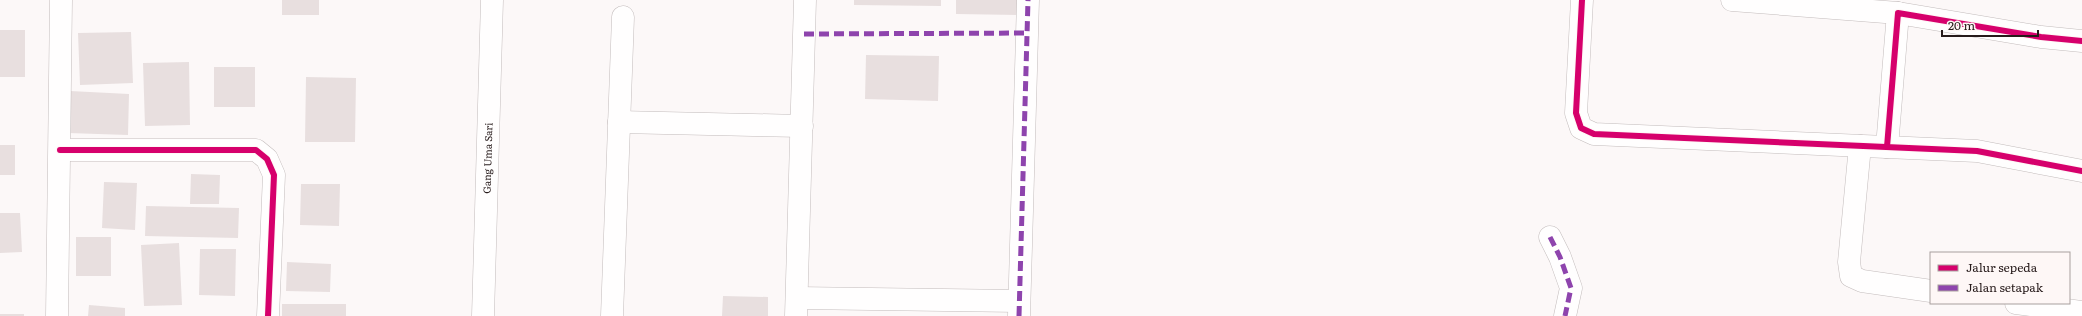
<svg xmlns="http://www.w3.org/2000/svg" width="2082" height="316" font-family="Literata,serif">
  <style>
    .building { fill: #e8dfdf }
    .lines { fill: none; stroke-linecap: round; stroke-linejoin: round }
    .minor-casing { stroke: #c3bcbc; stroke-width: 23 }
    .minor { stroke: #fffefe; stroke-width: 22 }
    .quiet { stroke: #8e44ad; stroke-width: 5; stroke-dasharray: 10 5; stroke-linecap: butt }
    .cycleway-casing { stroke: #fef7f6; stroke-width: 8 }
    .cycleway { stroke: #d6006c; stroke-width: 6 }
    .labels { text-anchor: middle; stroke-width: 3; stroke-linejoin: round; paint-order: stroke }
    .street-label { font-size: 10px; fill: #261a1a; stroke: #fef7f6 }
  </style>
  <rect width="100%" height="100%" fill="#fcf8f8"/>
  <path class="building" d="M 282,0 L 319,0 L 319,15 L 282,15 Z
    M 854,0 L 941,0 L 941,6 L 854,5 Z
    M 956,0 L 1025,0 L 1025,15 L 956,14 Z
    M 0,30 L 25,30 L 25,77 L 0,77 Z
    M 131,32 L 133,83 L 80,85 L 78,33 Z
    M 866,55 L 939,56 L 938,101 L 865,99 Z
    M 189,62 L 190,125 L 145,126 L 143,63 Z
    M 214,67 L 255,67 L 255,107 L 214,107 Z
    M 306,77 L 356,78 L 355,142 L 305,142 Z
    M 70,91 L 129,94 L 128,135 L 68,133 Z
    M 0,145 L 15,145 L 15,175 L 0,175 Z
    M 191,174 L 220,175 L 219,204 L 190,204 Z
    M 104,182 L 137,183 L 135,230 L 102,228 Z
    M 301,184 L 340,184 L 339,226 L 300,225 Z
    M 146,206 L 239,208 L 238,238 L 145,236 Z
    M 0,213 L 20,213 L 22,252 L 0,253 Z
    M 76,237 L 111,237 L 111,276 L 76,276 Z
    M 179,243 L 182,305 L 144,306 L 141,245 Z
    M 200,249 L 236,249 L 235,296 L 199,295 Z
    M 287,262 L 331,264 L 330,292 L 286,291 Z
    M 723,296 L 768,297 L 768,316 L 722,316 Z
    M 282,304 L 346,304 L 346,316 L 282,316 Z
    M 89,305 L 125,308 L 125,316 L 88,316 Z
    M 0,314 L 24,314 L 24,316 L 0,316 Z"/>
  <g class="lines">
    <defs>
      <g id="minor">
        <path d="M 1582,0 L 1576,113 L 1581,128 L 1594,134 L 1977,151 L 2082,171"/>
        <path d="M 1732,0 L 1898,13"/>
        <path d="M 619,122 L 802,126"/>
        <path d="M 1860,146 L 1849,262 L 1851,276 L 1862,281 L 1931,291"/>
        <path d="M 1887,147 L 1898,13 L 2041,37 L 2082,41"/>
        <path d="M 60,150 L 256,150 L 267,159 L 274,175 L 268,316"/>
        <path d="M 1550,237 L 1560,257 L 1571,288 L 1565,316"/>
        <path d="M 797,298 L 1019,301"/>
        <path d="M 2016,303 L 2082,312"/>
        <path d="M 57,316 L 61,0"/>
        <path id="s1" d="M 483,316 L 492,0"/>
        <path d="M 612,316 L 623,17"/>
        <path d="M 796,316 L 805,0"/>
        <path d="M 1019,316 L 1028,0"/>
      </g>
    </defs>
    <use href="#minor" class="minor-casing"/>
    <use href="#minor" class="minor"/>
    <path class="quiet" d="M 804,34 L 1028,33
      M 1550,237 L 1560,257 L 1571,288 L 1565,316
      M 1019,316 L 1028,0"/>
    <defs>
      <path id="cycleway" d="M 1582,0 L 1576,113 L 1581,128 L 1594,134 L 1977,151 L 2082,171
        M 1887,147 L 1898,13 L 2041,37 L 2082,41
        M 60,150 L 256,150 L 267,159 L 274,175 L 268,316"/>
    </defs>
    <use href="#cycleway" class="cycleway-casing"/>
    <use href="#cycleway" class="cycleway"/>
  </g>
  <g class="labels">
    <g class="street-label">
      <text dy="4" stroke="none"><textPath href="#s1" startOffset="158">Gang Uma Sari</textPath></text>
    </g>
  </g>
  <rect x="1930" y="252" width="140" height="52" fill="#fef7f6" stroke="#a89f9e"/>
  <rect x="1938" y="265" width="20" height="6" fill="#d6006c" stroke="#a89f9e"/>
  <text x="1966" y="272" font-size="12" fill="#261a1a">Jalur sepeda</text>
  <rect x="1938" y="285" width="20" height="6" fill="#8e44ad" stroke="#a89f9e"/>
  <text x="1966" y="292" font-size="12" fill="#261a1a">Jalan setapak</text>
  <path d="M1942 30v6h96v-6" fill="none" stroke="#261a1a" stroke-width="2"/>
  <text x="1948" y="30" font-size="12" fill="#261a1a" stroke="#fef7f6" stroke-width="3" paint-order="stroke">20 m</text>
</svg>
